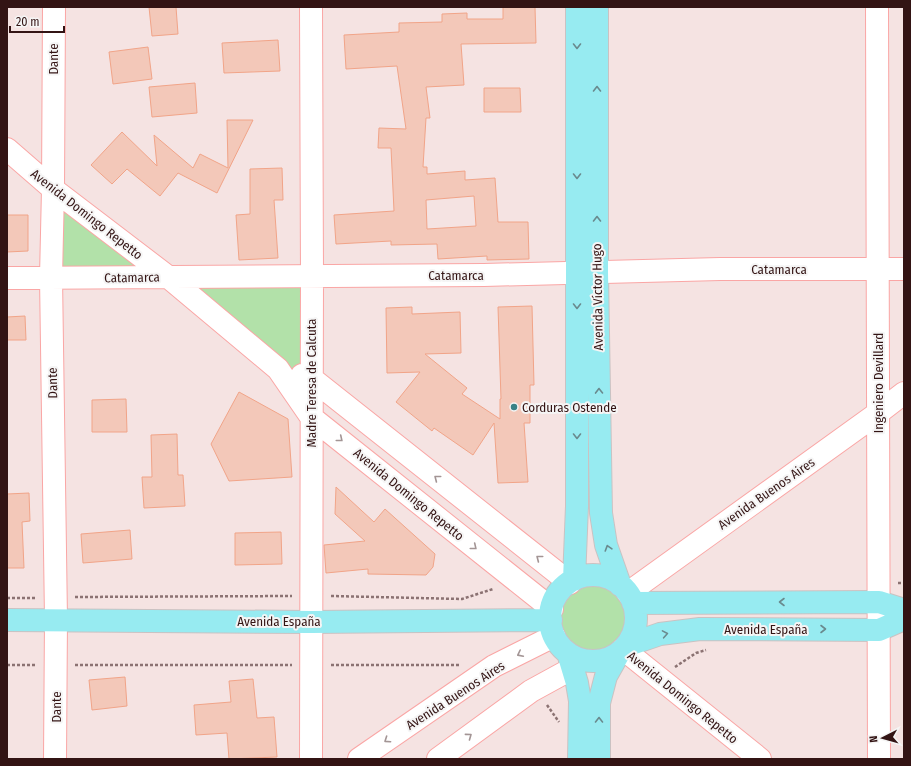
<svg xmlns="http://www.w3.org/2000/svg" width="911" height="766" font-family="'Fira Sans Condensed',sans-serif">
  <style>
    .green { fill: #b2e1a9 }
    .building { fill: #f3c8b9; stroke: #f1a488; fill-rule: evenodd }
    .lines { fill: none; stroke-linecap: round; stroke-linejoin: round }
    .minor-casing { stroke: #faa6a5; stroke-width: 24 }
    .major-casing { stroke: #cac2c2; stroke-width: 24 }
    .path { stroke: #8b7272; stroke-width: 2.5; stroke-dasharray: 3 2; stroke-linecap: butt }
    .minor { stroke: #fff; stroke-width: 22 }
    .major { stroke: #97ebf1; stroke-width: 22 }
    .oneway { stroke: #6a8a8e }
    .oneway2 { stroke: #a39595 }
    .poi-dot { fill: #398286; stroke: #f5f5f5; stroke-width: 1.5 }
    .labels { text-anchor: middle; stroke-width: 4; stroke-linejoin: round; paint-order: stroke }
    .street-label { font-size: 13px; fill: #331414; stroke: #f5f5f5 }
    .poi-label { font-size: 13px; fill: #331414; stroke: #f5f5f5; text-anchor: start }
  </style>
  <rect width="100%" height="100%" fill="#f5e3e2"/>
  <path class="green" d="M 53,189 L 167,276 L 312,275 L 309,377 L 278,369 L 167,276 L 51,277 Z
    M561 619a33 33 0 1 1 66 0a33 33 0 1 1-66 0Z"/>
  <path class="building" d="M 149,7 L 176,7 L 178,34 L 152,36 Z
    M 503,7 L 535,7 L 536,43 L 461,44 L 464,85 L 426,87 L 430,118 L 426,118 L 423,167 L 427,167 L 427,174 L 465,171 L 465,180 L 495,178 L 498,222 L 528,222 L 529,259 L 487,260 L 487,256 L 438,259 L 437,244 L 391,245 L 391,241 L 336,244 L 334,215 L 394,211 L 391,148 L 378,148 L 379,128 L 406,129 L 397,66 L 346,69 L 344,35 L 399,32 L 399,23 L 442,22 L 442,14 L 467,13 L 467,19 L 503,19 ZM 474,196 L 476,226 L 427,229 L 426,200 Z
    M 278,40 L 280,71 L 224,73 L 222,43 Z
    M 148,47 L 152,79 L 113,84 L 109,52 Z
    M 195,83 L 197,113 L 152,117 L 149,87 Z
    M 484,88 L 520,88 L 521,112 L 484,112 Z
    M 227,120 L 253,120 L 217,193 L 178,173 L 160,196 L 127,169 L 112,184 L 91,165 L 122,132 L 157,166 L 154,135 L 193,168 L 200,154 L 228,168 Z
    M 282,168 L 283,200 L 274,200 L 278,258 L 239,260 L 236,215 L 250,214 L 250,169 Z
    M 7,215 L 28,215 L 28,251 L 7,252 Z
    M 532,306 L 534,385 L 530,385 L 530,423 L 524,423 L 528,482 L 498,483 L 494,423 L 473,455 L 434,428 L 432,431 L 396,402 L 420,372 L 387,373 L 386,308 L 412,307 L 412,314 L 460,312 L 461,353 L 425,354 L 467,388 L 462,394 L 500,419 L 500,399 L 501,399 L 498,307 Z
    M 25,316 L 26,340 L 7,340 L 7,317 Z
    M 239,392 L 288,419 L 292,477 L 229,481 L 211,444 Z
    M 126,399 L 127,432 L 92,432 L 92,400 Z
    M 177,434 L 178,475 L 183,475 L 185,506 L 144,508 L 142,477 L 152,477 L 151,435 Z
    M 336,487 L 374,522 L 385,509 L 435,554 L 433,567 L 426,575 L 368,574 L 368,569 L 326,573 L 324,545 L 365,541 L 335,514 Z
    M 29,493 L 30,521 L 22,522 L 24,568 L 7,568 L 7,494 Z
    M 130,530 L 132,559 L 83,563 L 81,534 Z
    M 281,532 L 282,564 L 235,565 L 235,533 Z
    M 125,677 L 127,706 L 92,710 L 89,680 Z
    M 253,679 L 257,718 L 274,717 L 277,757 L 229,759 L 227,733 L 196,735 L 194,705 L 231,702 L 229,681 Z"/>
  <g class="lines">
    <defs>
      <path id="minor" d="M 54,7 L 53,189 L 51,277 L 56,619 L 55,759
        M 311,7 L 312,275 L 311,759
        M 877,7 L 879,759
        M 7,149 L 53,189 L 167,276 L 278,369 L 311,417 L 552,609
        M 7,278 L 484,275 L 720,269 L 904,269
        M 302,375 L 311,378 L 570,583
        M 628,593 L 878,413 L 904,393
        M 623,649 L 760,759
        M 359,759 L 494,666 L 554,636
        M 438,759 L 531,691 L 573,668"/>
      <path id="major" d="M 597,7 L 597,272 L 601,513 L 606,545 L 620,585
        M550 618a43 43 0 1 1 86 0a43 43 0 1 1-86 0Z
        M 574,580 L 577,506 L 577,7
        M 633,603 L 879,602 L 904,610
        M 7,620 L 311,622 L 551,620
        M 628,645 L 660,634 L 700,629 L 879,630 L 904,619
        M 568,653 L 577,683 L 580,701 L 579,759
        M 599,759 L 599,703 L 606,676 L 619,653"/>
    </defs>
    <use href="#minor" class="minor-casing"/>
    <use href="#major" class="major-casing"/>
    <path class="path" d="M 898,583 L 904,583
      M 331,596 L 462,599 L 493,589
      M 75,597 L 292,596
      M 7,598 L 36,598
      M 7,665 L 36,665
      M 75,665 L 292,665
      M 331,665 L 460,665
      M 675,667 L 696,653 L 706,650
      M 547,705 L 559,722"/>
    <use href="#minor" class="minor"/>
    <use href="#major" class="major"/>
  </g>
  <defs><path id="oneway-chevron" d="M-2-3.5L2.5 0L-2 3.5" fill="none" stroke-width="1.6" stroke-linecap="round" stroke-linejoin="round"/></defs>
  <g class="oneway">
    <use href="#oneway-chevron" transform="translate(577 46) rotate(90)"/>
    <use href="#oneway-chevron" transform="translate(597 89) rotate(-90)"/>
    <use href="#oneway-chevron" transform="translate(577 176) rotate(90)"/>
    <use href="#oneway-chevron" transform="translate(597 219) rotate(-90)"/>
    <use href="#oneway-chevron" transform="translate(577 306) rotate(90)"/>
    <use href="#oneway-chevron" transform="translate(599 391) rotate(-91)"/>
    <use href="#oneway-chevron" transform="translate(577 436) rotate(90)"/>
    <use href="#oneway-chevron" transform="translate(608 548) rotate(-107)"/>
    <use href="#oneway-chevron" transform="translate(782 602) rotate(180)"/>
    <use href="#oneway-chevron" transform="translate(823 629)"/>
    <use href="#oneway-chevron" transform="translate(665 634) rotate(-10)"/>
    <use href="#oneway-chevron" transform="translate(599 720) rotate(-90)"/>
  </g>
  <g class="oneway2">
    <use href="#oneway-chevron" transform="translate(340 439) rotate(39)"/>
    <use href="#oneway-chevron" transform="translate(437 478) rotate(-142)"/>
    <use href="#oneway-chevron" transform="translate(474 547) rotate(39)"/>
    <use href="#oneway-chevron" transform="translate(539 558) rotate(-142)"/>
    <use href="#oneway-chevron" transform="translate(520 654) rotate(153)"/>
    <use href="#oneway-chevron" transform="translate(469 736) rotate(-36)"/>
    <use href="#oneway-chevron" transform="translate(387 740) rotate(146)"/>
  </g>
  <circle class="poi-dot" cx="514" cy="407" r="4"/>
  <g class="labels">
    <g class="street-label">
      <text transform="translate(53 59) rotate(-90)" y="5">Dante</text>
      <text transform="translate(87 214) rotate(38)" y="5">Avenida Domingo Repetto</text>
      <text x="779" y="274">Catamarca</text>
      <text x="456" y="280">Catamarca</text>
      <text transform="translate(132 277) rotate(-1)" y="5">Catamarca</text>
      <text transform="translate(597 297) rotate(-91)" y="5">Avenida Víctor Hugo</text>
      <text transform="translate(52 383) rotate(-91)" y="5">Dante</text>
      <text transform="translate(311 383) rotate(-90)" y="5">Madre Teresa de Calcuta</text>
      <text transform="translate(878 383) rotate(-90)" y="5">Ingeniero Devillard</text>
      <text transform="translate(766 493) rotate(-35)" y="5">Avenida Buenos Aires</text>
      <text transform="translate(409 494) rotate(39)" y="5">Avenida Domingo Repetto</text>
      <text x="279" y="626">Avenida España</text>
      <text x="766" y="634">Avenida España</text>
      <text transform="translate(455 695) rotate(-33)" y="5">Avenida Buenos Aires</text>
      <text transform="translate(683 697) rotate(39)" y="5">Avenida Domingo Repetto</text>
      <text transform="translate(56 707) rotate(-90)" y="5">Dante</text>
    </g>
    <g class="poi-label">
      <text x="522" y="412">Corduras Ostende</text>
    </g>
  </g>
  <rect width="911" height="766" fill="none" stroke="#331414" stroke-width="16"/>
  <g transform="translate(883 738) rotate(264)" stroke="#f5f5f5" stroke-width="3" paint-order="stroke">
  <path d="M0-3L7 15L0 10L-7 15Z" fill="#331414"/>
  <text y="-6" font-size="11" font-weight="bold" text-anchor="middle" fill="#331414">N</text>
  </g>
  <path d="M10 26v6h54v-6" fill="none" stroke="#331414" stroke-width="2"/>
  <text x="16" y="26" font-size="12" fill="#331414" stroke="#f5f5f5" stroke-width="3" paint-order="stroke">20 m</text>
</svg>
